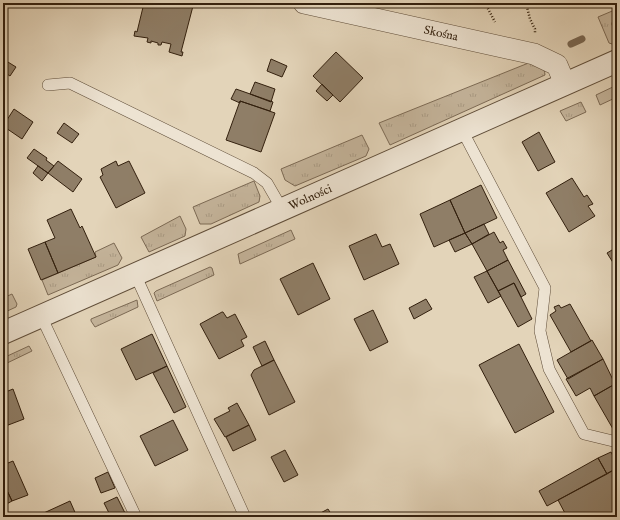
<svg xmlns="http://www.w3.org/2000/svg" width="620" height="520" font-family="'IM FELL English',serif">
  <style>
    .grass { fill: url(#grass-tufts); stroke: #7c6a55 }
    .lines { fill: none; stroke-linecap: round; stroke-linejoin: round }
    .stream { stroke: #796752; stroke-width: 7 }
    .building { fill: #8f7e67; stroke: #33200e }
    .service-casing { stroke: #5f4d39; stroke-width: 12 }
    .minor-casing { stroke: #5f4d39; stroke-width: 22 }
    .tertiary-casing { stroke: #5f4d39; stroke-width: 24 }
    .path { stroke: #33200e; stroke-width: 2.5; stroke-dasharray: 1 2; stroke-linecap: butt }
    .service { stroke: #ede3d2; stroke-width: 11 }
    .minor { stroke: #ede3d2; stroke-width: 21 }
    .tertiary { stroke: #ede3d2; stroke-width: 22 }
    .labels { text-anchor: middle; stroke-width: 3; stroke-linejoin: round; paint-order: stroke }
    .street-label { font-size: 12px; fill: #33200e; stroke: #ede3d2 }
  </style>
  <defs>
    <pattern id="grass-tufts" width="24" height="20" patternUnits="userSpaceOnUse"><rect width="24" height="20" fill="#c5b59c"/><path d="M3 7l-1-3M5 7V3M7 7l1-3M15 17l-1-3M17 17v-4M19 17l1-3" fill="none" stroke="#aa9b85"/></pattern>
  </defs>
  <rect width="100%" height="100%" fill="#e3d4b9"/>
  <filter id="stains"><feTurbulence type="fractalNoise" baseFrequency=".005" numOctaves="4"/><feColorMatrix values="0 0 0 0 .2 0 0 0 0 .09 0 0 0 0 .02 0 0 0 .5 -.17"/></filter>
  <radialGradient id="worn" r=".72"><stop offset=".6" stop-color="#630" stop-opacity="0"/><stop offset="1" stop-color="#630" stop-opacity=".3"/></radialGradient>
  <path class="grass" d="M 617,9 L 617,44 L 615,45 L 609,43 L 598,17 Z
    M 512,53 C 526,56 544,59 545,75 L 390,145 L 379,123 L 531,62 L 512,57 Z
    M 617,85 L 617,97 L 600,105 L 596,95 Z
    M 581,102 L 586,112 L 566,121 L 560,111 Z
    M 362,135 L 369,149 L 366,156 L 295,186 L 285,180 L 281,169 Z
    M 254,181 L 260,196 L 259,202 L 211,224 L 200,224 L 193,207 Z
    M 180,216 L 186,229 L 185,236 L 149,252 L 141,237 Z
    M 291,230 L 295,239 L 240,264 L 238,254 Z
    M 114,243 L 122,258 L 118,265 L 48,295 L 42,280 L 96,257 L 95,252 Z
    M 210,267 L 212,268 L 214,275 L 157,301 L 154,293 L 156,291 Z
    M 12,294 L 17,304 L 16,307 L 3,313 L 3,298 Z
    M 137,300 L 138,307 L 95,327 L 91,321 L 91,319 Z
    M 29,346 L 32,351 L 3,365 L 3,358 Z"/>
  <g class="lines">
    <path class="stream" d="M 615,24 L 617,23
      M 571,44 L 582,39"/>
  </g>
  <path class="building" d="M 144,3 L 196,3 L 195,6 L 193,6 L 181,52 L 183,52 L 182,56 L 169,52 L 171,44 L 162,42 L 161,45 L 158,45 L 158,43 L 151,41 L 151,43 L 147,42 L 148,38 L 134,36 L 135,31 L 137,32 Z
    M 336,52 L 363,78 L 340,102 L 313,76 Z
    M 3,59 L 16,67 L 10,76 L 7,74 L 3,81 Z
    M 271,59 L 287,66 L 282,77 L 267,71 Z
    M 255,82 L 275,89 L 271,102 L 250,94 Z
    M 322,84 L 333,95 L 327,101 L 316,91 Z
    M 236,89 L 273,102 L 270,111 L 240,101 L 240,103 L 231,99 Z
    M 240,101 L 275,113 L 261,152 L 226,140 Z
    M 14,109 L 33,122 L 22,139 L 3,126 Z
    M 64,123 L 79,134 L 72,143 L 57,133 Z
    M 539,132 L 555,162 L 538,171 L 522,142 Z
    M 34,149 L 47,158 L 46,160 L 54,166 L 48,173 L 27,158 Z
    M 58,161 L 82,179 L 73,192 L 48,173 Z
    M 116,161 L 118,166 L 129,161 L 145,193 L 116,208 L 100,177 L 103,175 L 101,169 Z
    M 38,166 L 48,173 L 42,181 L 33,173 Z
    M 572,178 L 584,197 L 587,195 L 593,204 L 588,206 L 595,216 L 569,232 L 546,193 Z
    M 481,185 L 497,218 L 465,233 L 450,200 Z
    M 450,200 L 465,233 L 434,247 L 420,214 Z
    M 71,209 L 80,228 L 82,226 L 96,257 L 58,273 L 45,242 L 55,238 L 47,220 Z
    M 484,224 L 489,234 L 472,244 L 465,233 Z
    M 494,232 L 500,243 L 503,241 L 507,248 L 503,250 L 508,260 L 487,271 L 472,244 Z
    M 465,233 L 472,244 L 455,252 L 449,240 Z
    M 376,234 L 382,247 L 390,244 L 399,264 L 364,280 L 349,246 Z
    M 45,242 L 58,273 L 41,280 L 28,249 Z
    M 617,247 L 617,269 L 607,253 Z
    M 508,260 L 526,294 L 521,297 L 514,283 L 498,291 L 487,271 Z
    M 313,263 L 330,299 L 298,315 L 280,279 Z
    M 487,271 L 501,296 L 488,303 L 474,277 Z
    M 514,283 L 532,319 L 518,327 L 498,291 Z
    M 426,299 L 432,309 L 414,319 L 409,308 Z
    M 570,304 L 591,341 L 571,352 L 550,315 L 556,311 L 554,307 L 559,305 L 561,308 Z
    M 373,310 L 388,342 L 370,351 L 354,319 Z
    M 222,312 L 223,312 L 227,318 L 235,314 L 247,337 L 241,340 L 244,346 L 219,359 L 200,324 Z
    M 152,334 L 167,366 L 136,380 L 121,349 Z
    M 592,340 L 603,359 L 568,379 L 557,360 Z
    M 265,341 L 274,360 L 262,366 L 253,347 Z
    M 519,344 L 554,412 L 515,433 L 479,365 Z
    M 603,359 L 615,384 L 594,396 L 590,388 L 576,396 L 566,379 Z
    M 274,360 L 295,402 L 269,415 L 251,375 L 254,370 Z
    M 167,366 L 186,407 L 174,413 L 153,373 Z
    M 615,384 L 617,387 L 617,427 L 613,429 L 594,396 Z
    M 13,389 L 24,419 L 3,427 L 3,393 Z
    M 237,403 L 249,425 L 225,437 L 214,419 L 230,411 L 228,408 Z
    M 173,420 L 188,450 L 155,466 L 140,436 Z
    M 249,425 L 256,440 L 233,451 L 226,437 Z
    M 285,450 L 298,475 L 284,482 L 271,457 Z
    M 611,452 L 614,458 L 617,456 L 617,468 L 607,474 L 598,458 Z
    M 598,458 L 607,474 L 547,506 L 539,491 Z
    M 13,461 L 28,495 L 12,501 L 3,482 L 3,465 Z
    M 617,468 L 617,517 L 567,517 L 558,500 Z
    M 108,472 L 115,488 L 101,493 L 95,478 Z
    M 3,482 L 12,501 L 3,506 Z
    M 117,497 L 127,517 L 111,517 L 104,503 Z
    M 70,501 L 77,517 L 35,517 Z
    M 328,509 L 333,517 L 313,517 Z"/>
  <g class="lines">
    <defs>
      <path id="service" d="M 48,85 L 70,83 L 254,173 L 267,183 L 282,209
        M 462,130 L 545,288 L 540,331 L 549,369 L 584,434 L 617,442
        M 135,274 L 245,517
        M 41,316 L 136,517"/>
      <path id="minor" d="M 304,3 L 534,54 L 557,65 L 565,84"/>
      <path id="tertiary" d="M 3,333 L 617,61"/>
    </defs>
    <use href="#service" class="service-casing"/>
    <use href="#minor" class="minor-casing"/>
    <use href="#tertiary" class="tertiary-casing"/>
    <path class="path" d="M 485,3 L 495,22
      M 526,3 L 530,19 L 535,29 L 535,33"/>
    <use href="#service" class="service"/>
    <use href="#minor" class="minor"/>
    <use href="#tertiary" class="tertiary"/>
  </g>
  <g class="labels">
    <g class="street-label">
      <text transform="translate(441 33) rotate(12)" y="4">Skośna</text>
      <text transform="translate(310 197) rotate(-24)" y="4">Wolności</text>
    </g>
  </g>
  <rect width="620" height="520" fill="none" stroke="#e3d4b9" stroke-width="16"/>
  <rect x="4" y="4" width="612" height="512" fill="none" stroke="#33200e" stroke-width="2"/>
  <rect x="8" y="8" width="604" height="504" fill="none" stroke="#33200e"/>
  <rect width="100%" height="100%" filter="url(#stains)"/>
  <rect width="100%" height="100%" fill="url(#worn)"/>
</svg>
